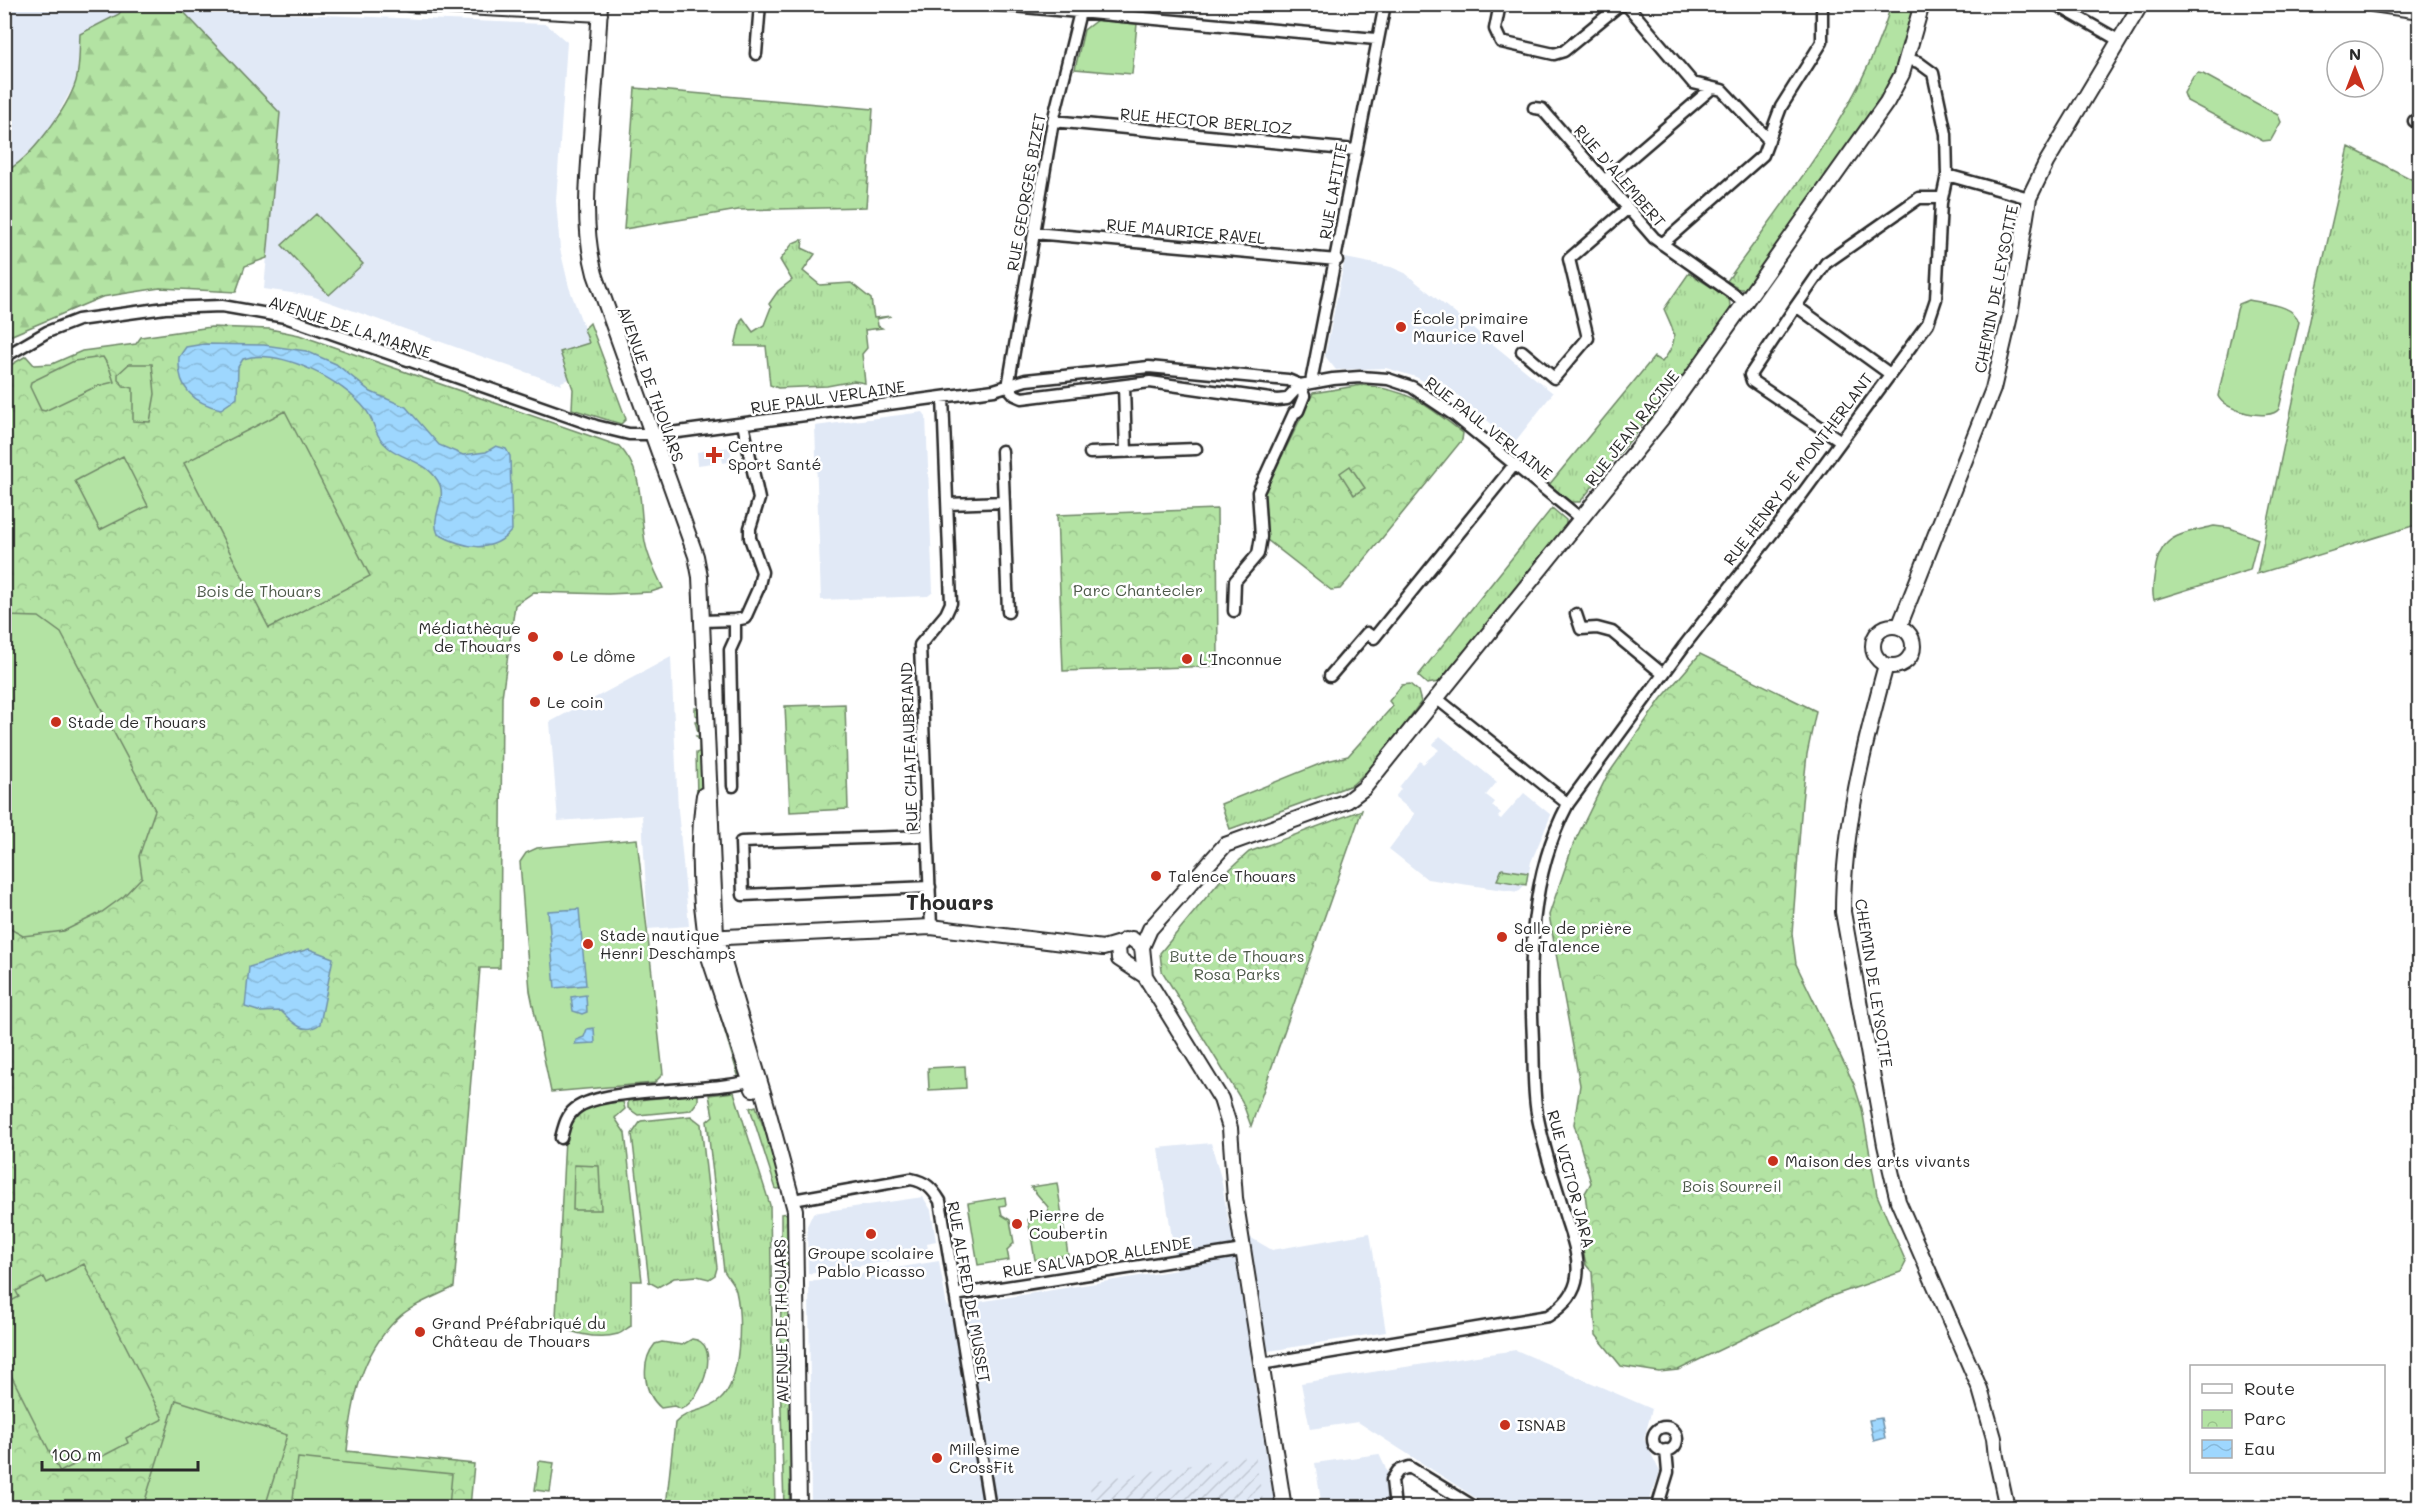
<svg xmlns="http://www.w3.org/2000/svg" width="2424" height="1512" font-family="Mali,sans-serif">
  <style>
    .built { fill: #e1e9f6 }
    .industrial { fill: url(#industrial-furrows) }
    .grass { fill: url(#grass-tufts); stroke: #6f8767; stroke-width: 1.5 }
    .forest { fill: url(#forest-firs); stroke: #6f8767; stroke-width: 1.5 }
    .park { fill: url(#park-crowns); stroke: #6f8767; stroke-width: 1.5 }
    .garden { fill: #b3e3a3; stroke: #6f8767; stroke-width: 1.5 }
    .water { fill: url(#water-waves); stroke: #7092aa; stroke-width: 1.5 }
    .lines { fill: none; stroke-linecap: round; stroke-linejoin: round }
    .minor-casing { stroke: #2b2b2b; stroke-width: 15 }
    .tertiary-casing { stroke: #2b2b2b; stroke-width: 18 }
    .minor { stroke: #fff; stroke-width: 10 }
    .tertiary { stroke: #fff; stroke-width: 14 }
    .poi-dot { fill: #c8321e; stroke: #fff; stroke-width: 2 }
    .labels { text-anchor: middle; stroke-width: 5; stroke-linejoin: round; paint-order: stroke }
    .street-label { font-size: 16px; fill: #2b2b2b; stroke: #fff }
    .poi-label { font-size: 16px; fill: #2b2b2b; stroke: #fff; text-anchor: start }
    .park-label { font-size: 16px; fill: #4d5949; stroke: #fff }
    .district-label { font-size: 22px; font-weight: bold; fill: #2b2b2b; stroke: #fff }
  </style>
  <defs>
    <pattern id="industrial-furrows" width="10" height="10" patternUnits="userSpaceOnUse" patternTransform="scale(1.5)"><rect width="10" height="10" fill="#e1e9f6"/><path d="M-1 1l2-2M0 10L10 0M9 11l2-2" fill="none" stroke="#c1c8d3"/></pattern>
    <pattern id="grass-tufts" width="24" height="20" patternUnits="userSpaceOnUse" patternTransform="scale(1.5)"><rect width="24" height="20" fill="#b3e3a3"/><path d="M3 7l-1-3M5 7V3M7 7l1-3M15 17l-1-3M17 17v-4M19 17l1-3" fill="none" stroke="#9ac38c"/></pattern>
    <pattern id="forest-firs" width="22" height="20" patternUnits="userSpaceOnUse" patternTransform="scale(1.5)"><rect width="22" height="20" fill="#b3e3a3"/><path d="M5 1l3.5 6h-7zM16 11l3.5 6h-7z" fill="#9ac38c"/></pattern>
    <pattern id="park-crowns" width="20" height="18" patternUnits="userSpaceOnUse" patternTransform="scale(1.5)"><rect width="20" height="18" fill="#b3e3a3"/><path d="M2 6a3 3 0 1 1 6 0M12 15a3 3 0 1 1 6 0" fill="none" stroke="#9ac38c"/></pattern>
    <pattern id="water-waves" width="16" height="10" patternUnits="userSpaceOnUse" patternTransform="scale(1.5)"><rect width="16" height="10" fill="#9ed7fe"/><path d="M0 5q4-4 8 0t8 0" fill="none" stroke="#88b9da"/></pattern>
  </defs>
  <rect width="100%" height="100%" fill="#fff"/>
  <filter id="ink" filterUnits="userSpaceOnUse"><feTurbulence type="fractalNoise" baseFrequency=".0167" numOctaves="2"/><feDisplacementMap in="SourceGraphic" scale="12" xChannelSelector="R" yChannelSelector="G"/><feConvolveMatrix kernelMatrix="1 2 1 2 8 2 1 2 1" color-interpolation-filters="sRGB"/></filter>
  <g filter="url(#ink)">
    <path class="built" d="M 5,5 L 125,5 L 119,14 L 80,34 L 76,81 L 47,134 L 12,168 L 5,171 Z
      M 177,5 L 245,12 L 546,24 L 567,42 L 556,201 L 560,249 L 569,287 L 600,372 L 573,389 L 569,379 L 561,382 L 562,385 L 312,296 L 264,289 L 280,113 Z
      M 1345,258 L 1391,267 L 1405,273 L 1553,393 L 1514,443 L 1442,382 L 1436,388 L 1416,377 L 1386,368 L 1336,370 L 1325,356 Z
      M 923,412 L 926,416 L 933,592 L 928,596 L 821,600 L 815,426 Z
      M 730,447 L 732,461 L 723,463 L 722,458 L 713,459 L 713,463 L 698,465 L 697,452 Z
      M 671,657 L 678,810 L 689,926 L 648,929 L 642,815 L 558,821 L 550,722 Z
      M 1440,736 L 1497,782 L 1486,795 L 1495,802 L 1492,806 L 1501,813 L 1498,817 L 1501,819 L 1524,793 L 1551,815 L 1531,862 L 1527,882 L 1518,892 L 1427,879 L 1389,849 L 1415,814 L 1395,797 L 1401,789 L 1399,787 L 1420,761 L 1423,764 L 1439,750 L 1433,745 Z
      M 1211,1143 L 1221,1178 L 1229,1225 L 1272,1250 L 1370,1233 L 1386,1332 L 1250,1354 L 1275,1507 L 811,1507 L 809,1282 L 939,1261 L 947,1307 L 1177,1270 L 1158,1148 Z
      M 923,1197 L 931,1210 L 936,1241 L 927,1243 L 929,1255 L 808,1274 L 807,1226 L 813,1213 Z
      M 1516,1350 L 1652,1409 L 1644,1439 L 1660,1472 L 1647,1507 L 1490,1507 L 1358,1422 L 1310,1429 L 1301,1383 Z
      M 1379,1454 L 1404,1507 L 1322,1507 L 1315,1463 Z"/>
    <path class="industrial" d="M 1255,1455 L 1264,1507 L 1093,1507 L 1089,1481 Z"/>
    <path class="grass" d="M 1891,5 L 1914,5 L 1895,72 L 1881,100 L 1748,289 L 1735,289 L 1736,286 L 1727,281 C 1789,193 1861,109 1891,5 Z
      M 2349,147 L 2419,183 L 2419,524 L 2257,574 L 2314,301 Z
      M 800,240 L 803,240 L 802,248 L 815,254 L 803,271 L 820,285 L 851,283 L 871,299 L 874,318 L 891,316 L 877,319 L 878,326 L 882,328 L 865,330 L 867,348 L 862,354 L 865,383 L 854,381 L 827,386 L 778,388 L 770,385 L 766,346 L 735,346 L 741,320 L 743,318 L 753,332 L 764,325 L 771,307 L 769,304 L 778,291 L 792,280 L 780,260 L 793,243 Z
      M 1689,273 L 1729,298 L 1731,313 L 1650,425 L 1645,422 L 1580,502 L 1571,502 L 1549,485 L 1654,357 L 1662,362 C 1680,339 1675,334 1664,309 Z
      M 590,323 L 626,419 L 621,424 L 572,409 L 573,389 L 560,352 L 589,343 L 584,329 Z
      M 1552,508 L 1566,520 L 1566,528 L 1439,682 L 1427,684 L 1418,676 Z
      M 1410,684 L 1418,691 L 1421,702 L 1367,775 L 1365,773 L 1352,785 L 1230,829 L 1221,804 L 1327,761 L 1348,756 L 1393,706 L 1389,701 L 1402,685 Z
      M 695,708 L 700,708 L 701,798 L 697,797 L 696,753 L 699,752 L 699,740 L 696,736 L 699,736 L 695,721 L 698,721 L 698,716 L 695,715 Z
      M 722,1007 L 741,1071 L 738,1075 L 718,1009 Z
      M 734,1092 L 770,1205 L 775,1507 L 666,1507 L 675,1423 C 687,1409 707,1412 720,1400 C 742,1381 742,1317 736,1291 C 734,1283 728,1278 724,1271 L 707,1121 L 713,1116 L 709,1095 Z
      M 698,1094 L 698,1101 L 691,1110 L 638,1115 L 628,1108 L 628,1101 Z
      M 623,1102 L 625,1109 L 615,1118 L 625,1133 L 642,1281 L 631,1281 L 631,1326 C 627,1328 622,1333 618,1334 C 601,1339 563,1336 556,1317 L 565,1138 C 579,1105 589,1105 623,1102 Z
      M 756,1106 L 785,1188 L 776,1189 L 750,1108 Z
      M 691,1116 L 701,1124 L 717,1268 L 715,1275 L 709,1279 L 697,1276 L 674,1278 L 658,1287 L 649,1282 L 632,1134 L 641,1121 Z
      M 790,1213 L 792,1276 L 781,1277 L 781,1214 Z
      M 792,1282 L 795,1486 L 790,1486 L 789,1508 L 784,1507 L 780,1379 L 781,1283 Z
      M 692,1339 C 722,1341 704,1399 681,1409 L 674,1406 L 661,1408 C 643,1393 640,1362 655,1344 L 662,1342 L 682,1345 Z"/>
    <path class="forest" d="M 125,4 L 177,5 L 280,113 L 267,258 L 245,266 L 236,292 L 160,288 L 102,297 L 5,338 L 5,171 C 30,161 68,107 76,81 C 80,67 79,49 80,34 L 119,14 Z"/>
    <path class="park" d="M 635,88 L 873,109 L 866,207 L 738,210 L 624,229 Z
      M 211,327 L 270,329 L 299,335 L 619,446 C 644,472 639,502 644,535 C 646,554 655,571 663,588 L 651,592 L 608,594 L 534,592 L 515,605 L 502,697 L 500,968 L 480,968 L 454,1287 C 437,1296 411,1305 397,1319 C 360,1355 352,1402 347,1451 L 474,1464 L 470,1507 L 5,1507 L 4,369 L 26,356 L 34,365 L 52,364 L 82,351 L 136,344 L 141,337 Z
      M 1362,385 C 1410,390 1426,404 1463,433 L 1462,440 L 1348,580 L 1340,589 L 1331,590 L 1266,539 L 1264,493 L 1313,393 Z
      M 1217,509 L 1218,666 L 1063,671 L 1057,515 Z
      M 1700,654 L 1816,711 L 1807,754 L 1802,802 L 1792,934 L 1796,964 L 1854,1084 L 1862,1109 L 1877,1195 L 1906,1262 L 1901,1272 L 1829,1297 L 1678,1370 L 1659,1372 L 1621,1366 L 1596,1335 L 1592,1272 L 1586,1265 L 1578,1225 L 1588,1218 L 1585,1193 L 1591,1183 L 1574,1124 L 1580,1085 L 1549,915 L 1573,845 L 1607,776 L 1661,699 Z
      M 845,704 L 848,809 L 790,812 L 785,706 Z
      M 1362,810 L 1251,1126 L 1242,1101 L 1162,971 L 1160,953 L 1229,870 L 1249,852 Z
      M 1502,869 L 1528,873 L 1526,885 L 1497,880 Z
      M 574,1165 L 599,1166 L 601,1210 L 573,1210 Z"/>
    <path class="garden" d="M 1097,20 L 1137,24 L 1132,74 L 1075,69 L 1084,30 Z
      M 2198,73 L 2203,74 L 2278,115 L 2281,122 L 2271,140 L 2263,141 L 2187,101 L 2184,93 L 2193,77 Z
      M 316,214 L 363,264 L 329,295 L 282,245 Z
      M 2249,300 C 2265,304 2294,304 2299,322 L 2279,409 C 2269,422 2224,411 2218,396 L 2237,310 L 2239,304 Z
      M 103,357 L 109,367 L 114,382 L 97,386 L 45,411 L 41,410 L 30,387 L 31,382 L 74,361 Z
      M 129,364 L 152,364 L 155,394 L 150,422 L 133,421 L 133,388 L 124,386 L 118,380 L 118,374 Z
      M 285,411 L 370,576 L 269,628 L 184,463 Z
      M 123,456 L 148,506 L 100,530 L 75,481 Z
      M 1350,466 L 1365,488 L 1354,495 L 1340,473 Z
      M 2214,526 L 2230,528 L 2258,539 L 2250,570 L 2154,600 C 2151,591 2154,580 2155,571 C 2160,534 2182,534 2214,526 Z
      M 5,616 L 39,617 L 61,633 L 155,810 L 139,856 L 142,877 L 124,896 L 102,912 L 64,931 L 23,936 L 5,926 Z
      M 637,839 L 663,1074 L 654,1083 L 551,1092 L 530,991 L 520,862 L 526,853 L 537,848 Z
      M 965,1066 L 966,1088 L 929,1090 L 928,1068 Z
      M 1057,1183 L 1068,1255 L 1035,1260 L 1028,1219 L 1049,1216 L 1048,1207 L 1031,1187 Z
      M 1005,1197 L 1006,1205 L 1000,1206 L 1002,1215 L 1010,1220 L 1014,1243 L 1007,1250 L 1009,1260 L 978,1265 L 968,1203 Z
      M 84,1264 L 163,1419 L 126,1438 L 128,1443 L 101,1457 L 98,1452 L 60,1472 L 5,1363 L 5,1304 L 19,1297 L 16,1291 L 44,1277 L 47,1283 Z
      M 176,1400 L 287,1435 L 265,1507 L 143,1507 Z
      M 298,1458 L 452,1474 L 449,1507 L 292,1507 Z
      M 539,1461 L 554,1463 L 550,1492 L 535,1490 Z"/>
    <path class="water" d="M 204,344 L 264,345 L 306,351 L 336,364 L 371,392 L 406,407 L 439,445 L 463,455 L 486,452 L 496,446 L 506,449 L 510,456 L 512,530 C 492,555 464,548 438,534 C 430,518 446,501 440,485 C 430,462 406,461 389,448 C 373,435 376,423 366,410 C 343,380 280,348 243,359 L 238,367 L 237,398 L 221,409 C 192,403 177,387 179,357 L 186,347 Z
      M 579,909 L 586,985 L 555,988 L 548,911 Z
      M 309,949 L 333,958 L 320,1024 C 304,1036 292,1022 281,1011 L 261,1012 L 245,1007 L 249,967 Z
      M 586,995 L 587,1012 L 582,1014 L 573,1011 L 571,997 Z
      M 594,1028 L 595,1043 L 575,1044 L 576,1040 L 584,1037 L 587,1029 Z
      M 1881,1418 L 1885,1438 L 1874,1441 L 1869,1420 Z"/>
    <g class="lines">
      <defs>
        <path id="minor" d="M 989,4 L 1376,39
          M 1500,4 L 1495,29 L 1501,42 L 1554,54 L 1564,51 L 1621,4
          M 1626,4 L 1693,83 L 1722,90 L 1769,140
          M 2055,4 L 2120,41
          M 756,54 L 760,4
          M 1534,108 L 1542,109 L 1654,238 L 1746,303
          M 1053,121 L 1355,150
          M 2414,121 L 2420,120
          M 1947,175 L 2029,198
          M 1604,181 L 1711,89
          M 1034,233 L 1337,260
          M 1662,244 L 1763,155 L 1781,107 L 1822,42 L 1822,11
          M 1796,306 L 1826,263 L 1919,198 L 1941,198
          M 1522,351 L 1554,378 L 1588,338 L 1569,259 L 1627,209
          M 4,357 L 47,332 L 78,320 L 165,308 L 222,306 L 285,317 L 596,426 L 629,434 L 663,434 L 994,390 L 1026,380 L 1149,367 L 1288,380 L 1300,385
          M 1311,382 L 1385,4
          M 1124,386 L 1126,452
          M 1008,387 L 1015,395 L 1022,398 L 1150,382 L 1277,400 L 1287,399 L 1300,385 L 1333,379 L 1360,377 L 1388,379 L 1412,387 L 1454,415 L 1581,519
          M 1008,387 L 1053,121 L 1082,4
          M 1841,441 L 1752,381 L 1750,375 L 1796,306 L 1890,374
          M 1002,451 L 1008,612
          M 1090,453 L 1196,449
          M 948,504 L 1004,502
          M 1234,611 L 1235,581 L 1258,554 L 1261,537 L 1258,492 L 1294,413 L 1298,411 L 1304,396 L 1300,385
          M 1576,614 L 1581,629 L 1597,628 L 1612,632 L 1663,674
          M 735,620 L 745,618 L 758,589 L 762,572 L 750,538 L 750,528 L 759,499 L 743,424
          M 702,621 L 735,620 L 735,639 L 730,650 L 733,786
          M 1330,676 L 1367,633 L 1374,638 L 1514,465
          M 1435,697 L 1568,804
          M 927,836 L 741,842 L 743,895 L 930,887
          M 931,927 L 920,645 L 946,614 L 951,603 L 943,397
          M 561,1138 C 564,1127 566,1116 575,1109 C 605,1085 712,1094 756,1079
          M 793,1200 L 911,1179 C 926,1182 932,1188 940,1201 L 990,1508
          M 955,1295 L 1243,1250
          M 1261,1364 L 1548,1316 C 1562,1307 1575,1295 1577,1277 C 1580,1256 1571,1235 1565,1215 C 1555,1182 1543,1147 1537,1113 C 1533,1090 1534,1064 1533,1040 C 1529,960 1529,877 1568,804 L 1684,646 L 1792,508 L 1928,323 L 1936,299 L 1941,203 L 1947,175 L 1946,134 L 1933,73 L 1918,62 L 1907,59
          M1653 1439a12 12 0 1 1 24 0a12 12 0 1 1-24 0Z
          M 1395,1508 L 1392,1480 L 1398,1471 L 1409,1467 L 1476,1508
          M 1657,1508 L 1668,1472 L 1666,1450"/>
        <path id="tertiary" d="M 409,4 L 600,14
          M 600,4 C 598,49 594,93 591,137 C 587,184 583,229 595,274 L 696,556 L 700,577 L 716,936 L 765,1099 L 795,1210 L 799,1508
          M 2373,4 L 2420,11
          M1873 646a20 20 0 1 1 40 0a20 20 0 1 1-40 0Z
          M 1899,627 L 1993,389 L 2010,316 L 2029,198 L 2046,163 L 2141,4
          M 1886,665 C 1864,745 1843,829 1843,912 L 1885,1145 L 1898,1201 L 1980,1389 L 1994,1438 L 1996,1457 L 2007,1508
          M 704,795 C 696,848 700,905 709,957 L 753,1089
          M 706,938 L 931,927 L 1103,948 L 1120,943
          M 1132,939 L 1142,947 L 1145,976 L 1221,1099 L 1230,1128 L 1235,1198 L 1284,1508
          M 1125,940 L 1118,947 L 1119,959 L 1145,976
          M 1142,947 L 1150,929 L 1225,845 L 1347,801 L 1364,788 L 1667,412 L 1887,102 L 1902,74 L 1922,4"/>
      </defs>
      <use href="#minor" class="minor-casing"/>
      <use href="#tertiary" class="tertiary-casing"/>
      <use href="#minor" class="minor"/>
      <use href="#tertiary" class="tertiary"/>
    </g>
  </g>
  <g class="poi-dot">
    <circle cx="1401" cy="327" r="6"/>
    <path d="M711 446h6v6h6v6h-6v6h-6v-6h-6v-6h6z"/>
    <circle cx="533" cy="637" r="6"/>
    <circle cx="558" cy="656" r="6"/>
    <circle cx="1187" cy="659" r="6"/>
    <circle cx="535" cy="702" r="6"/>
    <circle cx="56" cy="722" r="6"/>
    <circle cx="1156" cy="876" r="6"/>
    <circle cx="1502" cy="937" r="6"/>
    <circle cx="588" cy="944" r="6"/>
    <circle cx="1773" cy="1161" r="6"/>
    <circle cx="1017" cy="1224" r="6"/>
    <circle cx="871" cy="1234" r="6"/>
    <circle cx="420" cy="1332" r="6"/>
    <circle cx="1505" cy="1425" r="6"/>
    <circle cx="937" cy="1458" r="6"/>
  </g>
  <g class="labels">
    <g class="street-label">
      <text transform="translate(1206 121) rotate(5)" y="6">RUE HECTOR BERLIOZ</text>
      <text transform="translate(1620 176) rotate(49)" y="6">RUE D'ALEMBERT</text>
      <text transform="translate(1333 191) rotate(-80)" y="6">RUE LAFITTE</text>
      <text transform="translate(1026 192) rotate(-80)" y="6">RUE GEORGES BIZET</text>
      <text transform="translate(1186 231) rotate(5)" y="6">RUE MAURICE RAVEL</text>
      <text transform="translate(1996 289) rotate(-79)" y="6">CHEMIN DE LEYSOTTE</text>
      <text transform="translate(350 327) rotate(18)" y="6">AVENUE DE LA MARNE</text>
      <text transform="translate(651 384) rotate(70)" y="6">AVENUE DE THOUARS</text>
      <text transform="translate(828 397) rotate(-8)" y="6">RUE PAUL VERLAINE</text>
      <text transform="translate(1489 428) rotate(38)" y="6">RUE PAUL VERLAINE</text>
      <text transform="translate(1632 428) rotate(-52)" y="6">RUE JEAN RACINE</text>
      <text transform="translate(1798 469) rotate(-53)" y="6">RUE HENRY DE MONTHERLANT</text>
      <text transform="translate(909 747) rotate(-92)" y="6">RUE CHATEAUBRIAND</text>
      <text transform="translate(1874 983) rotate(81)" y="6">CHEMIN DE LEYSOTTE</text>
      <text transform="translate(1571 1179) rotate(75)" y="6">RUE VICTOR JARA</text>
      <text transform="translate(1097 1257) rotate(-9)" y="6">RUE SALVADOR ALLENDE</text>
      <text transform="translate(969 1292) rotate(80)" y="6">RUE ALFRED DE MUSSET</text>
      <text transform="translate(781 1321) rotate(-91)" y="6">AVENUE DE THOUARS</text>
    </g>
    <g class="poi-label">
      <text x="1413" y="324">École primaire<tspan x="1413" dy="18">Maurice Ravel</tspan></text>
      <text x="728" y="452">Centre<tspan x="728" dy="18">Sport Santé</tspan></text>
      <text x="521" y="634" text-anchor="end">Médiathèque<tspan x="521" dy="18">de Thouars</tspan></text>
      <text x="570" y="662">Le dôme</text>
      <text x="1199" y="665">L'Inconnue</text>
      <text x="547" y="708">Le coin</text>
      <text x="68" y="728">Stade de Thouars</text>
      <text x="1168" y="882">Talence Thouars</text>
      <text x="1514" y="934">Salle de prière<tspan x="1514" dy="18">de Talence</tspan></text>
      <text x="600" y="941">Stade nautique<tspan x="600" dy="18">Henri Deschamps</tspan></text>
      <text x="1785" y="1167">Maison des arts vivants</text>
      <text x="1029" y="1221">Pierre de<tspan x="1029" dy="18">Coubertin</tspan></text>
      <text x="871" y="1259" text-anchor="middle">Groupe scolaire<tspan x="871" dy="18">Pablo Picasso</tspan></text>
      <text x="432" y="1329">Grand Préfabriqué du<tspan x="432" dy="18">Château de Thouars</tspan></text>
      <text x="1517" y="1431">ISNAB</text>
      <text x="949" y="1455">Millesime<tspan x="949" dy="18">CrossFit</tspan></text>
    </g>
    <g class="park-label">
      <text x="1138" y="596">Parc Chantecler</text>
      <text x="259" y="597">Bois de Thouars</text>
      <text x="1237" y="962">Butte de Thouars<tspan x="1237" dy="18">Rosa Parks</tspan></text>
      <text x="1732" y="1192">Bois Sourreil</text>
    </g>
    <g class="district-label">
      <text x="950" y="910">Thouars</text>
    </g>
  </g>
  <rect width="2424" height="1512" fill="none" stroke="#fff" stroke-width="24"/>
  <rect x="12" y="12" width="2400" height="1488" fill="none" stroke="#2b2b2b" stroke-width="2" filter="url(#ink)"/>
  <rect x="2190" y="1365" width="195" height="108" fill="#ffffff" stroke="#aaaaaa" stroke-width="1.5"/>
  <rect x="2202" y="1384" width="30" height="9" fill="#ffffff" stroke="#aaaaaa" stroke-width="1.5"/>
  <text x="2244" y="1395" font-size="18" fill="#2b2b2b">Route</text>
  <rect x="2202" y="1410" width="30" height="18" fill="url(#park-crowns)" stroke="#aaaaaa" stroke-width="1.5"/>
  <text x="2244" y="1425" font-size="18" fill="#2b2b2b">Parc</text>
  <rect x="2202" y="1440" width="30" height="18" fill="url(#water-waves)" stroke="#aaaaaa" stroke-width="1.5"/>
  <text x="2244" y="1455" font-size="18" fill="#2b2b2b">Eau</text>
  <g transform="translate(2355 69)"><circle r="28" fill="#ffffff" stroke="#aaaaaa" stroke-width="1.5"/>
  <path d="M0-4.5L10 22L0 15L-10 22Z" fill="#c8321e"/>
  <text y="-9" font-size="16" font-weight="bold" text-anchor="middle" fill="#2b2b2b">N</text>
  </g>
  <path d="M42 1461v9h156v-9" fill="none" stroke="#2b2b2b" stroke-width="3"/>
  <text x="51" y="1461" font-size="18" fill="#2b2b2b" stroke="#ffffff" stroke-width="4.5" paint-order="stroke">100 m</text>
</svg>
